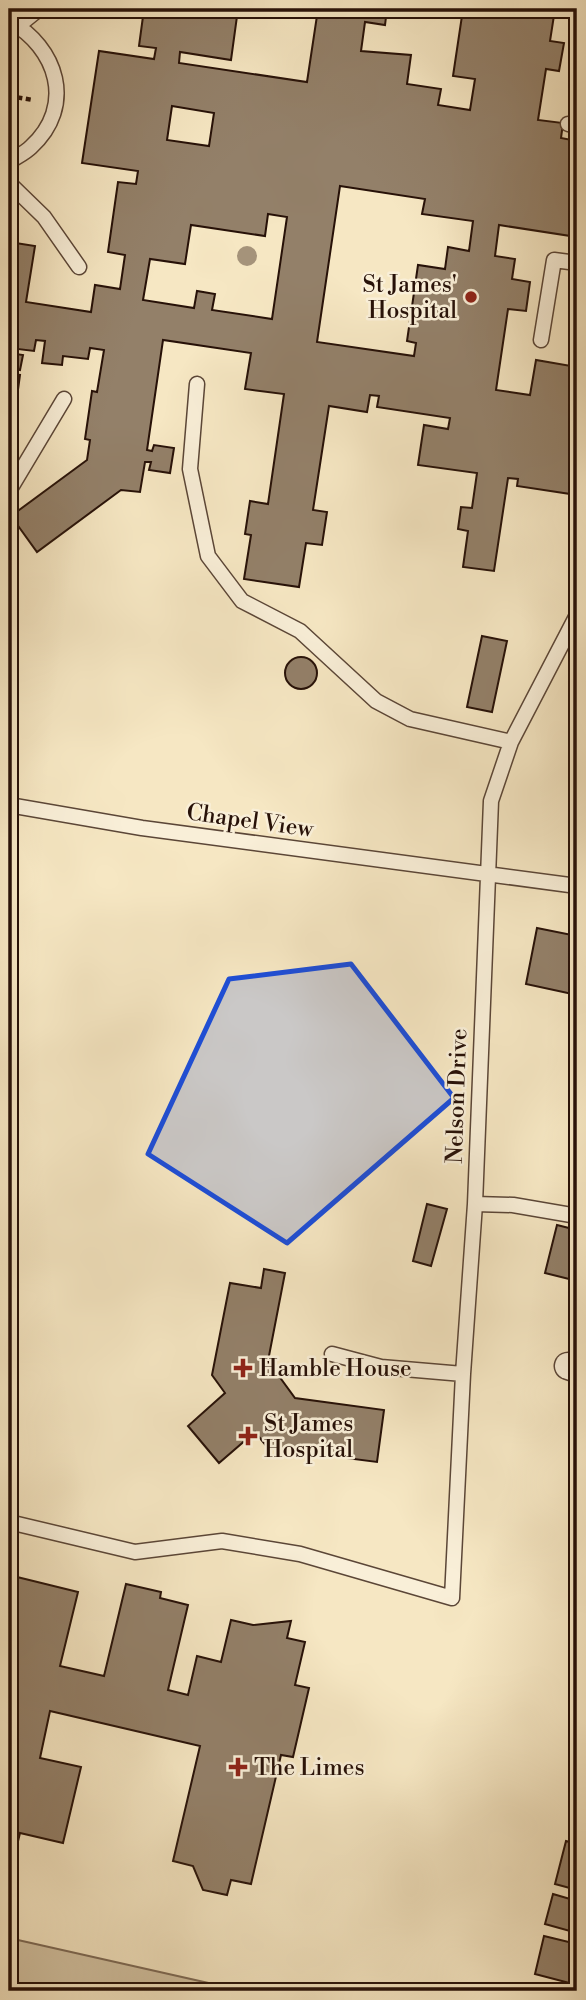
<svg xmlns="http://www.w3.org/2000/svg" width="586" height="2000" font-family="'Libre Bodoni',serif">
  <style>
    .green { fill: #d3c3a3; stroke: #7d6a56; stroke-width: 2 }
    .building { fill: #938069; stroke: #271108; stroke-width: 2; fill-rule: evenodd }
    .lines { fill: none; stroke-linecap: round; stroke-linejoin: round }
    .service-casing { stroke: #5b4637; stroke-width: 17 }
    .minor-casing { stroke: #5b4637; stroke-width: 29 }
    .path { stroke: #271108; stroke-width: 4.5; stroke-dasharray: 5 3.5; stroke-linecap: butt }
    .service { stroke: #f9efd8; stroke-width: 14 }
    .minor { stroke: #f9efd8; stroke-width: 26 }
    .tree { fill: #a5937a }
    .marked { fill: #1d4ed8; fill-opacity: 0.2; stroke: #1d4ed8; stroke-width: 5; stroke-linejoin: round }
    .poi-dot { fill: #8f2418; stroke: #f9efd8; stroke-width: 2.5 }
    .labels { text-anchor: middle; stroke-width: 5; stroke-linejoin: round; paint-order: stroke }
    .poi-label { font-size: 23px; fill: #271108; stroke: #f9efd8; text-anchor: start }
    .street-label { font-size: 23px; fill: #271108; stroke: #f9efd8 }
  </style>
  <rect width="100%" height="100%" fill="#f6e7c3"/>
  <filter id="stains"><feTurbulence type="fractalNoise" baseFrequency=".00286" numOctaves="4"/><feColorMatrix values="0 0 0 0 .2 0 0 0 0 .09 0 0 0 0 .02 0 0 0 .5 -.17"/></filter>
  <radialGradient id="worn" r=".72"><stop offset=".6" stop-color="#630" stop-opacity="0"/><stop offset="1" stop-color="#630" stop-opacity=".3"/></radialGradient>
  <path class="green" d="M 9,1938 L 244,1991 L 9,1991 Z"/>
  <path class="building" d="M 144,9 L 238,9 L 231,60 L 180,52 L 179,63 L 307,82 L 318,9 L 387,9 L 385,25 L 365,22 L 361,51 L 411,55 L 407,84 L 441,89 L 438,105 L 470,110 L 475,79 L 453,76 L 463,9 L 555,9 L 550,41 L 564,43 L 559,71 L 546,69 L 538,120 L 563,123 L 561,138 L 577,141 L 577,237 L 499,225 L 495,256 L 515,259 L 512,279 L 530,282 L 526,311 L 508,309 L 496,390 L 530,395 L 536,360 L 577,367 L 577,495 L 517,486 L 518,479 L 508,478 L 494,571 L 463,567 L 468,531 L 458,529 L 461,507 L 472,508 L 477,473 L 418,465 L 424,425 L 448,429 L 450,418 L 377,407 L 379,396 L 370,395 L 367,412 L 329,406 L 313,510 L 327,512 L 322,545 L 306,543 L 299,587 L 244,579 L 251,535 L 245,534 L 250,501 L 268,504 L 284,394 L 245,389 L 251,353 L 163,340 L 147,450 L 152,451 L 154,445 L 174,448 L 170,473 L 149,470 L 151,462 L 145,462 L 140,492 L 121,490 L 37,552 L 11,516 L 87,460 L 90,440 L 85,439 L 92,391 L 97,392 L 104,350 L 90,348 L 88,359 L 63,356 L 62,365 L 42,363 L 45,341 L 36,340 L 34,351 L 10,348 L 9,353 L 23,355 L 20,370 L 9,368 L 9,242 L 35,246 L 26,302 L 91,312 L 95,285 L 120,289 L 125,255 L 108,252 L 118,182 L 136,184 L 138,171 L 82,163 L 99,51 L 154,59 L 156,48 L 139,46 ZM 172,106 L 214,113 L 209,146 L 167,140 ZM 340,186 L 425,199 L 422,214 L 473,221 L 469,251 L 448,247 L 445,269 L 418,265 L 407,341 L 416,343 L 414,356 L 317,342 ZM 268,214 L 287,217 L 272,319 L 212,310 L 215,294 L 197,291 L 194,308 L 143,300 L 150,259 L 185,264 L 191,225 L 265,236 Z
    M 9,374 L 20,375 L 16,404 L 9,403 Z
    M 482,636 L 507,641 L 492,712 L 467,707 Z
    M285 673a16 16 0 1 1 32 0a16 16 0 1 1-32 0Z
    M 537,928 L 577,936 L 577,995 L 526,984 Z
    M 427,1204 L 447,1209 L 431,1266 L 413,1261 Z
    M 557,1225 L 577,1230 L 577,1281 L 545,1273 Z
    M 264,1269 L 285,1273 L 268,1361 L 295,1398 L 384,1410 L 377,1462 L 268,1448 L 255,1432 L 219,1463 L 188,1426 L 225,1393 L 212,1375 L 230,1283 L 261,1288 Z
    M 9,1575 L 78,1592 L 60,1666 L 104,1676 L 126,1584 L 161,1592 L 160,1598 L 188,1605 L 168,1690 L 188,1695 L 197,1656 L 221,1662 L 231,1620 L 253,1625 L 291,1621 L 287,1638 L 305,1642 L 295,1685 L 309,1688 L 293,1757 L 281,1755 L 251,1884 L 231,1880 L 227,1895 L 203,1890 L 193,1866 L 173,1861 L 200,1746 L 50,1711 L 40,1758 L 81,1767 L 63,1843 L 20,1833 L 12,1866 L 9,1866 Z
    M 566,1841 L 577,1844 L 577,1890 L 555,1884 Z
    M 553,1894 L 577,1901 L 577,1933 L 545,1924 Z
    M 544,1936 L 577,1944 L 577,1985 L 535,1974 Z"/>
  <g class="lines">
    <defs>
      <path id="service" d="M 9,21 C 57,47 76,106 31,147 C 25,153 16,157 9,162
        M 18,26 L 39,9
        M 568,124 L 577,125
        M 9,183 L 44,217 L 79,267
        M 541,340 L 554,260 L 577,263
        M 197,384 L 190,469 L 208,556 L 242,601 L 300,631 L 376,701 L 410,719 L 511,742
        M 9,491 L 64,399
        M 9,805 L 142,828 L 577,886
        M 475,1204 L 513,1205 L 577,1216
        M 332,1354 L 381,1367 L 463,1374
        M 9,1522 L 135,1552 L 222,1541 L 300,1554 L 452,1598 L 463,1374 L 475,1204 L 491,801 L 511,742 L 577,615"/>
      <path id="minor" d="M 568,1366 L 577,1369"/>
    </defs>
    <use href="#service" class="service-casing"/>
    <use href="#minor" class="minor-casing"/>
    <path class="path" d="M 9,96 L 33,100"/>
    <use href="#service" class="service"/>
    <use href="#minor" class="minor"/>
  </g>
  <circle class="tree" cx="247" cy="256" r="10"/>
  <path class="marked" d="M 351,964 L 454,1098 L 287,1243 L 148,1154 L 229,979 Z"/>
  <g class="poi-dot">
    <circle cx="471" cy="297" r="7"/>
    <path d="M239.5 1357.5h7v7h7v7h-7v7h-7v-7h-7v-7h7z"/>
    <path d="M244.5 1425.5h7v7h7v7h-7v7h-7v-7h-7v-7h7z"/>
    <path d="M234.5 1756.5h7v7h7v7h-7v7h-7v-7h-7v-7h7z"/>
  </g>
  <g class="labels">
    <g class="poi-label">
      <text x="457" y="292" text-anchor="end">St James'<tspan x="457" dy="26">Hospital</tspan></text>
      <text x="259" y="1376">Hamble House</text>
      <text x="264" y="1431">St James<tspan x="264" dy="26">Hospital</tspan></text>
      <text x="254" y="1775">The Limes</text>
    </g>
    <g class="street-label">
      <text transform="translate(250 820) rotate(8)" y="8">Chapel View</text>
      <text transform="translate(456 1096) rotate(-88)" y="8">Nelson Drive</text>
    </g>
  </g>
  <rect width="586" height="2000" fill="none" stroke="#f6e7c3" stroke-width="35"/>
  <rect x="10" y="10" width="565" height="1979" fill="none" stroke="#271108" stroke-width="3.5"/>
  <rect x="18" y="18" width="551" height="1965" fill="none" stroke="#271108" stroke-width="2"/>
  <rect width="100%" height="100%" filter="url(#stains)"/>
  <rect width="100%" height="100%" fill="url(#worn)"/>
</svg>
